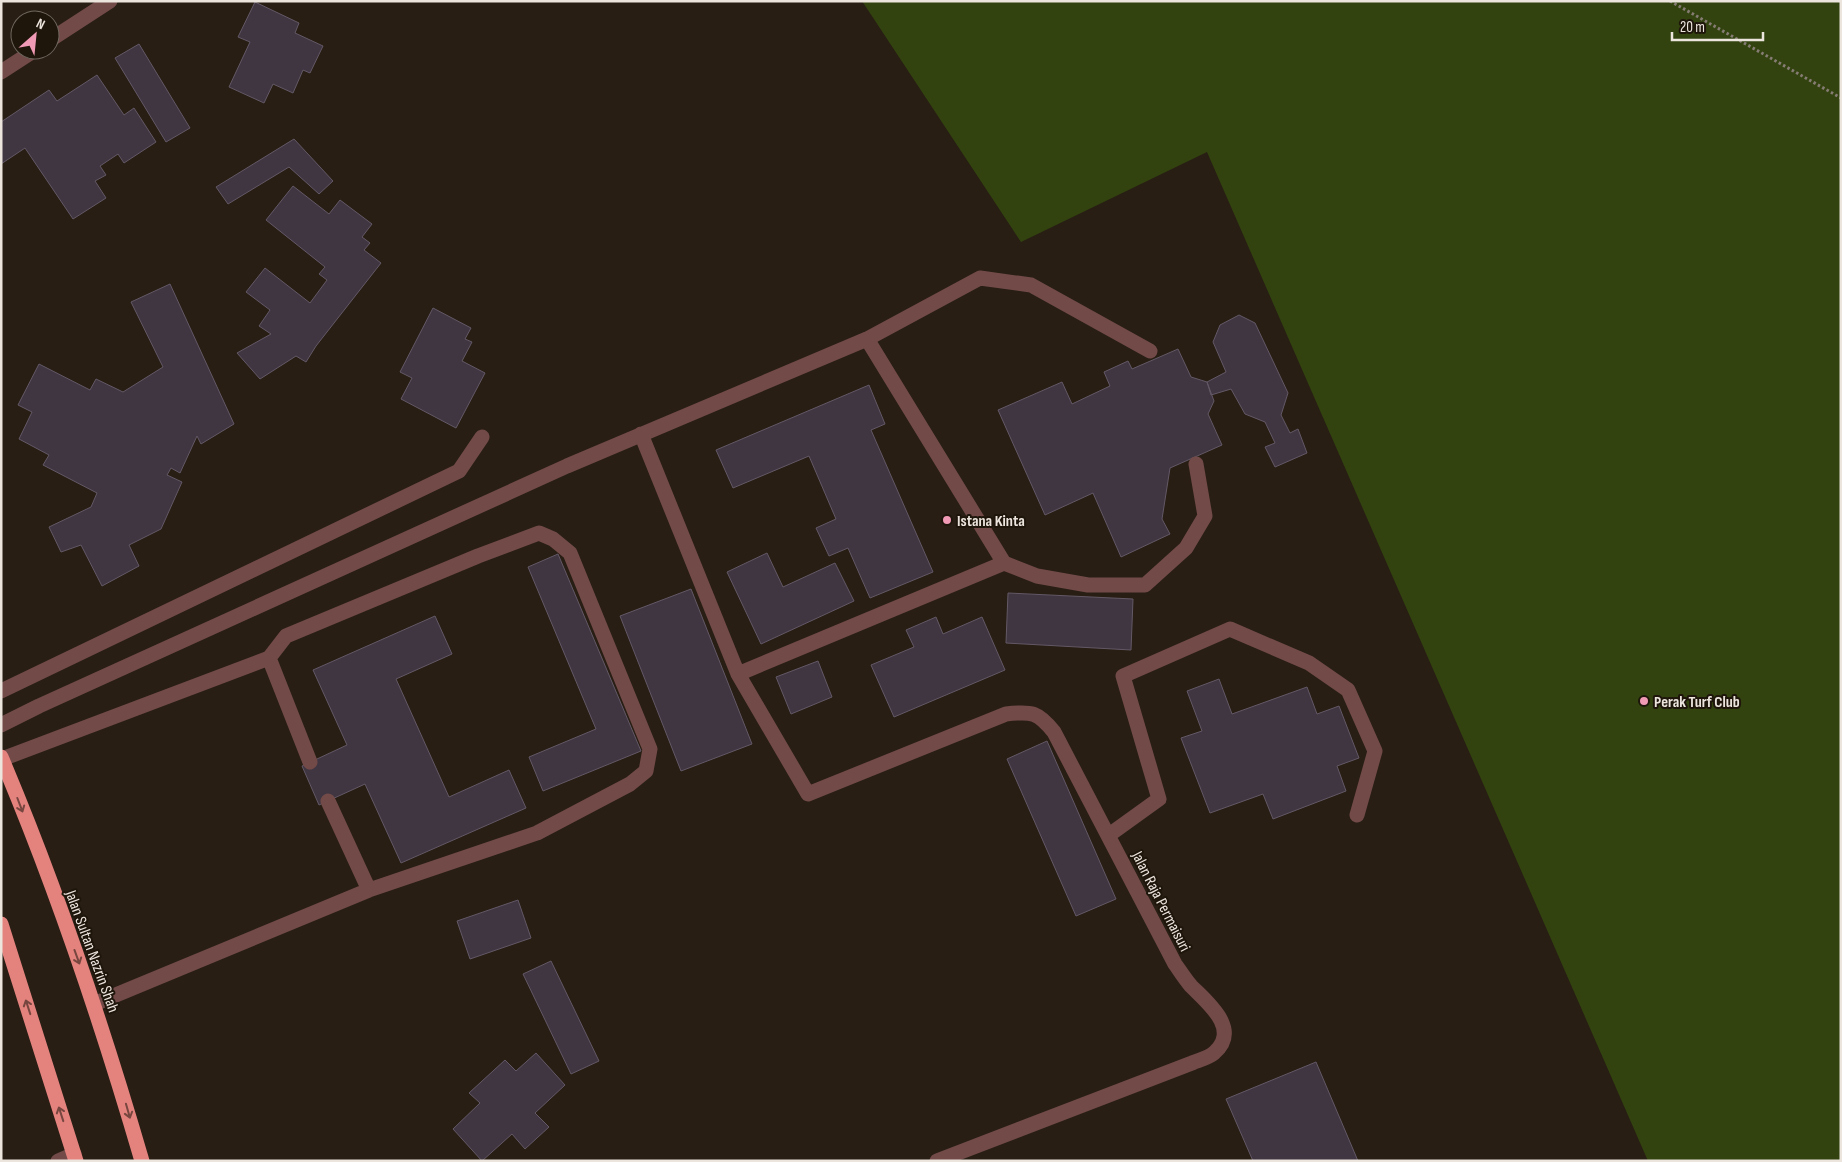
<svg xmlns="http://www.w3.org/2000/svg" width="1842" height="1162" font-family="'Sofia Sans Condensed',sans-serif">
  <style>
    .green { fill: #32430f }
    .building { fill: #403642; stroke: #635966 }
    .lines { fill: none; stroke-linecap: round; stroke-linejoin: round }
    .path { stroke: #857c73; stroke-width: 3; stroke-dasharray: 2.5 2.5; stroke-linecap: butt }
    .lane { stroke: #724a48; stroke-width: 15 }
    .street { stroke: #724a48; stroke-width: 15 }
    .highway { stroke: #e4827e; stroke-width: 15 }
    .oneway { stroke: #77463f }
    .poi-dot { fill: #f09ab5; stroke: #1e150b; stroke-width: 2 }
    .labels { text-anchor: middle; stroke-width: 4; stroke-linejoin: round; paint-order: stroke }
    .poi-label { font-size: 16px; font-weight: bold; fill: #ece5de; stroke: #1e150b; text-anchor: start }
    .street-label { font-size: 16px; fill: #ece5de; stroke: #1e150b }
  </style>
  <rect width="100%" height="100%" fill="#281e14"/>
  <path class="green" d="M 862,1 L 1841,1 L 1841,1161 L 1648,1161 L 1207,152 L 1021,242 Z"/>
  <path class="building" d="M 255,2 L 299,23 L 295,33 L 323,46 L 310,73 L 303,70 L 293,93 L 273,84 L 264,103 L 229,87 L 250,42 L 238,37 Z
    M 139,44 L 190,128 L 166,142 L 115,58 Z
    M 97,75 L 124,115 L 134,108 L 156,142 L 124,163 L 118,154 L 100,166 L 106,175 L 95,181 L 106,198 L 73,219 L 25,148 L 1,164 L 1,122 L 49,90 L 57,101 Z
    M 294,139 L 333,181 L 319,194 L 289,167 L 228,204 L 216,187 Z
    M 293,186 L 329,214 L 340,200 L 372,224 L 362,237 L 370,243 L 364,250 L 381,263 L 316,346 L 306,362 L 296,356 L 260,379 L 237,353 L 271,334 L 259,326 L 270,310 L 246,292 L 265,268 L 310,303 L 327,280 L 319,274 L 325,267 L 266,220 Z
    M 170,284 L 234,424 L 201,444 L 197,436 L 180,473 L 171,468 L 167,475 L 182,482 L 161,529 L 129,545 L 139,566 L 102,586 L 81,545 L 61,552 L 49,527 L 91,507 L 97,493 L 43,465 L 49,455 L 19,439 L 32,412 L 18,405 L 39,364 L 90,390 L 96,379 L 123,392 L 163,367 L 131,302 Z
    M 433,308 L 471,328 L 465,339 L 472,342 L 462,361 L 485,373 L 456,428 L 401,399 L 412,378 L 400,372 Z
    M 1239,315 L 1255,323 L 1288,393 L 1281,415 L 1290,433 L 1298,429 L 1307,453 L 1275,467 L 1265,447 L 1275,443 L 1265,422 L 1245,414 L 1231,389 L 1211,395 L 1207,382 L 1226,372 L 1213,342 L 1220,325 Z
    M 1178,349 L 1191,377 L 1207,382 L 1214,401 L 1208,414 L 1222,445 L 1170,468 L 1162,519 L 1170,534 L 1121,557 L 1093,493 L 1045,515 L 998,410 L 1062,382 L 1072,404 L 1110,386 L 1104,372 L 1128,361 L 1132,369 Z
    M 869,385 L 885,424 L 871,430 L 933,572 L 870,598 L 848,548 L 829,556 L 816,528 L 836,519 L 809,456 L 733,488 L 716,450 Z
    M 767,553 L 783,587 L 835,563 L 854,601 L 761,644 L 727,572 Z
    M 558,554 L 641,751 L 543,791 L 529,757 L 596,729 L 528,567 Z
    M 691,589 L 752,744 L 681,771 L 620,616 Z
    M 1008,593 L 1133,599 L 1131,650 L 1006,643 Z
    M 435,616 L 452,654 L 396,679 L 449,797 L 509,770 L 526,808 L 401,863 L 365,784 L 319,805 L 302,766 L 347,745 L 313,670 Z
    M 936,617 L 943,634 L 982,617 L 1005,670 L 894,717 L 871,665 L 914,647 L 906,630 Z
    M 818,661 L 832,697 L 791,714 L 776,677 Z
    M 1219,679 L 1232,714 L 1307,687 L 1317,714 L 1339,706 L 1359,758 L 1337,766 L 1346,791 L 1273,819 L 1263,794 L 1210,813 L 1181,738 L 1202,731 L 1187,691 Z
    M 1047,741 L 1116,899 L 1076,916 L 1007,759 Z
    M 518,900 L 531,938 L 470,959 L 457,921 Z
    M 551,961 L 599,1061 L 571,1074 L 523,974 Z
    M 536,1053 L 565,1085 L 535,1113 L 549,1127 L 525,1149 L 512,1134 L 482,1161 L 453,1129 L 480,1103 L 469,1093 L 505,1060 L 516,1071 Z
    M 1316,1062 L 1358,1161 L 1253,1161 L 1226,1099 Z"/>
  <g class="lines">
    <path class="path" d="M 1670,1 L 1841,98"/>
    <path class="lane" d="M 867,339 L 1004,563
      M 641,434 L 738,674 L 808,794 L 1006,714 C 1032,711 1038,712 1054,732 L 1175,964 C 1180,971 1185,979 1191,986 C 1208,1003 1241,1029 1214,1053 C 1208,1058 1199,1060 1192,1063 L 937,1161
      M 738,674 L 1004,563 L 1037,576 L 1088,585 L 1145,585 L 1186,548 L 1205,516 L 1196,464
      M 1,725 L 39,706 L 567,466 L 867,339 L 980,278 L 1031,285 L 1150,351
      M 2,759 L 269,658 L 310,762
      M 328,801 L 369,890
      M 1109,835 L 1159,799 L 1123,676 L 1230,629 L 1309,663 L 1348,690 L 1375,751 L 1357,815
      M 94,1004 L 369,890 L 537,833 L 630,784 L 646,771 L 650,749 L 570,553 L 553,539 L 539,533 L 478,556 L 286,636 L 269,658"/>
    <path class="street" d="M 50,40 L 110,1
      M 1,72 L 35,50
      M 1,691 L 459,471 L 482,437
      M 58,1161 L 74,1154"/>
    <path class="highway" d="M 1,757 C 57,889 102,1024 142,1161
      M 1,924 L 76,1161"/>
  </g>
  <defs><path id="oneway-shaft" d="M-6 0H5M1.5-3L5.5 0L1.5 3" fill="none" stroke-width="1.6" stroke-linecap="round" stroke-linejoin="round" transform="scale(1.25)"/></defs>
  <g class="oneway">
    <use href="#oneway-shaft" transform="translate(20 805) rotate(69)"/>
    <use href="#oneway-shaft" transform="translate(77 957) rotate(70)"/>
    <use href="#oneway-shaft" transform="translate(28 1007) rotate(-108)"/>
    <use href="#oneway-shaft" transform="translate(128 1111) rotate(74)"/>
    <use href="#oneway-shaft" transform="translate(61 1114) rotate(-108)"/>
  </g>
  <g class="poi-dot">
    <circle cx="947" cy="520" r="5"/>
    <circle cx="1644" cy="701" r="5"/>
  </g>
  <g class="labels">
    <g class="poi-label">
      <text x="957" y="526">Istana Kinta</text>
      <text x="1654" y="707">Perak Turf Club</text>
    </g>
    <g class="street-label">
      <text transform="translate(1162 901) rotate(63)" y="6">Jalan Raja Permaisuri</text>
      <text transform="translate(93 951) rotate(70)" y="6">Jalan Sultan Nazrin Shah</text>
    </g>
  </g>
  <rect width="1842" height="1162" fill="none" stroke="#ece5de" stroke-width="5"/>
  <g transform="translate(35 35) rotate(27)"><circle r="24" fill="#1e150b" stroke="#70685f"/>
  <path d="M0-4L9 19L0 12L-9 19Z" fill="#f09ab5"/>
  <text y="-8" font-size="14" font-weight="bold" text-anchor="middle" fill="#ece5de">N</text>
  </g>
  <path d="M1672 32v8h91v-8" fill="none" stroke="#ece5de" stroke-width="2.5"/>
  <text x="1680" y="32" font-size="15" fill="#ece5de" stroke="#1e150b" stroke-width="4" paint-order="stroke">20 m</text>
</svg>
